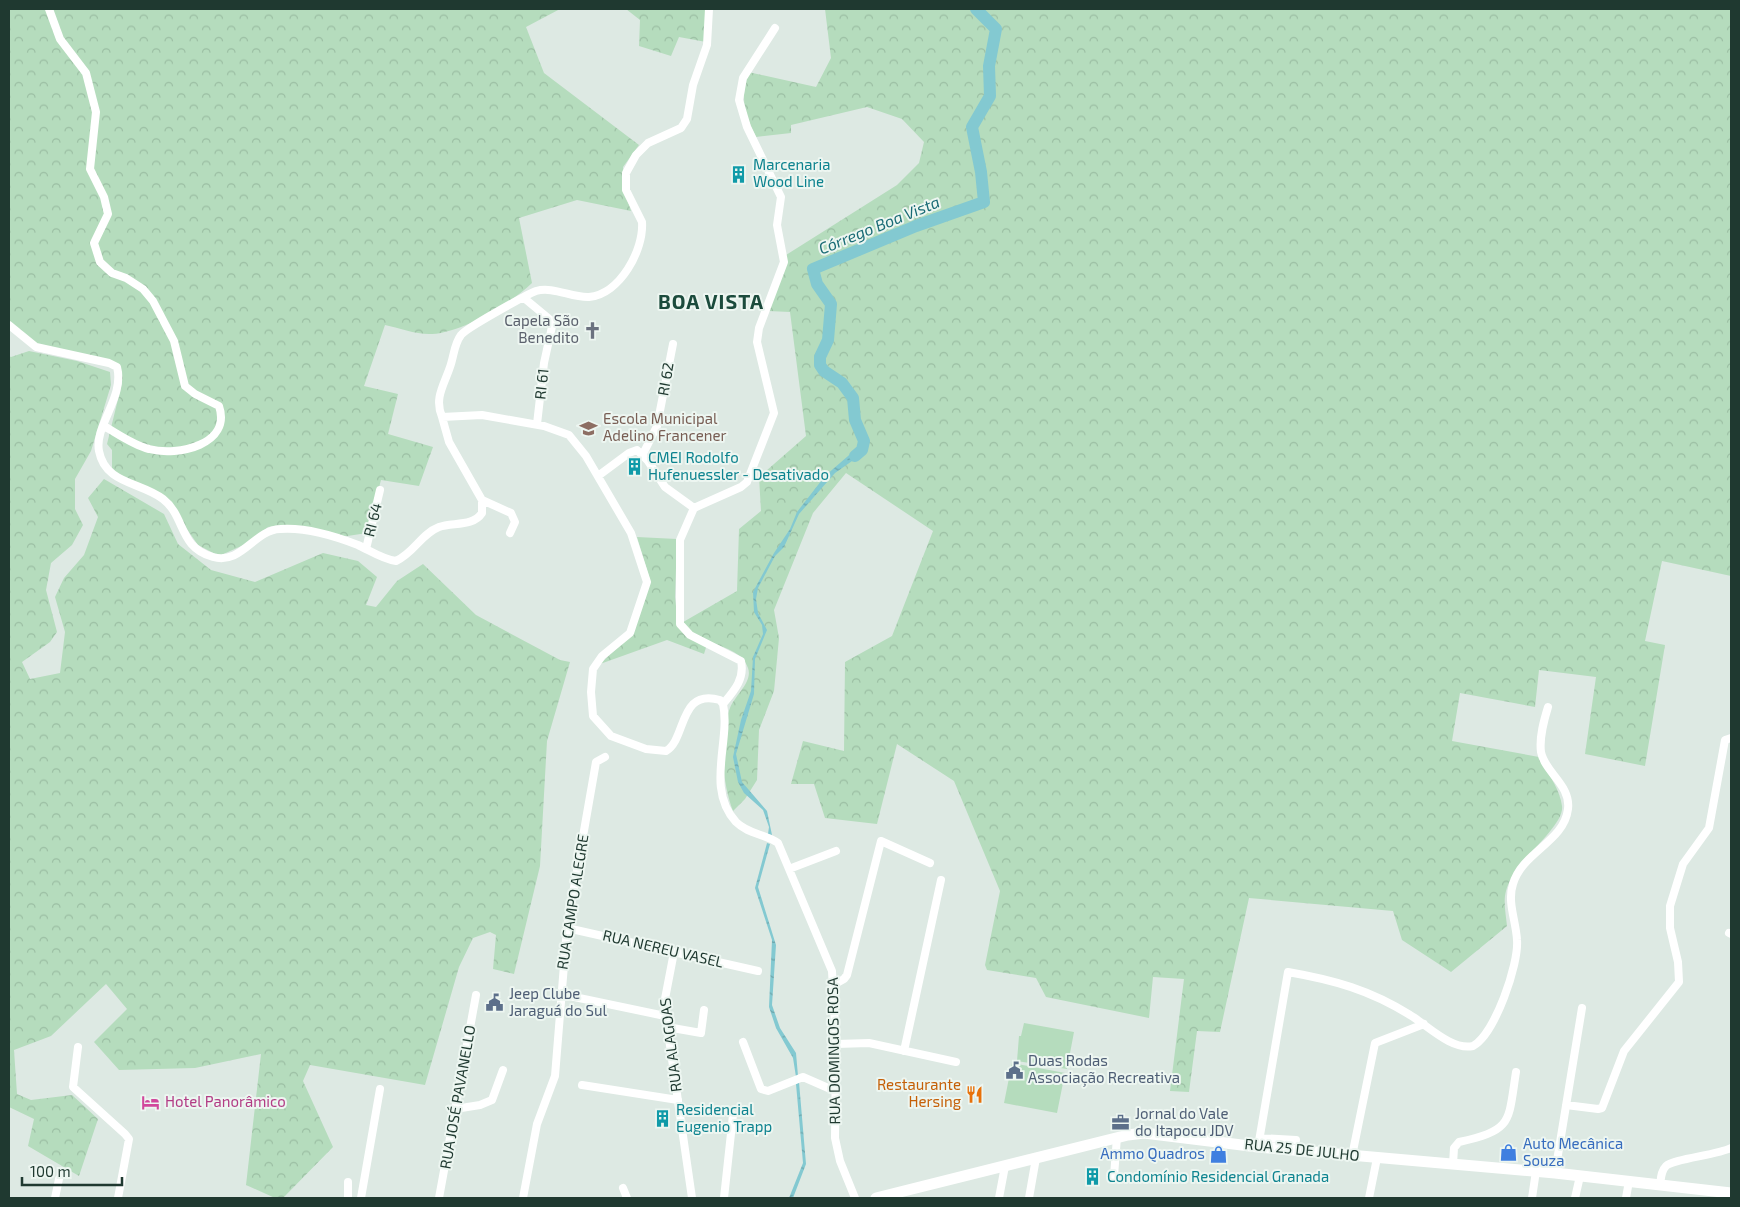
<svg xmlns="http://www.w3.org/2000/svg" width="1740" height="1207" font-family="'Exo 2',sans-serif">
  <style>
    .forest { fill: url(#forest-crowns) }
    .garden { fill: #b5dcbd }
    .water { fill: url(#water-ripples) }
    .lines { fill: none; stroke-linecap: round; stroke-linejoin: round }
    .river { stroke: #83c9d1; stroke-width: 12 }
    .minor { stroke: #fff; stroke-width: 8 }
    .secondary { stroke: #fff; stroke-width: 11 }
    .labels { text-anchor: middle; stroke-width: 4; stroke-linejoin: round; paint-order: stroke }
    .culture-label { font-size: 15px; fill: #0d838f; stroke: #edf6f1; text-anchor: start }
    .worship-label { font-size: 15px; fill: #5b616d; stroke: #edf6f1; text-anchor: end }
    .street-label { font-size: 15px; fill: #1f3930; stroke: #edf6f1 }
    .education-label { font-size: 15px; fill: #785e54; stroke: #edf6f1; text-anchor: start }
    .service-label { font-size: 15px; fill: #4e5e75; stroke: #edf6f1; text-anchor: start }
    .food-label { font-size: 15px; fill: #c56008; stroke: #edf6f1; text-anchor: end }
    .hotel-label { font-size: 15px; fill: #b23c85; stroke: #edf6f1; text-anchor: start }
    .shop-label { font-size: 15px; fill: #366cbe; stroke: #edf6f1; text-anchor: start }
    .water-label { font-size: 16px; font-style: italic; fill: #196b75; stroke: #edf6f1 }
    .district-label { font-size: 20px; font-weight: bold; letter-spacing: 1px; fill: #1b4b3c; stroke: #edf6f1 }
  </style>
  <defs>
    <pattern id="forest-crowns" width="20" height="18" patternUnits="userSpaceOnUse" patternTransform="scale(1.25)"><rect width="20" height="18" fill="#b5dcbd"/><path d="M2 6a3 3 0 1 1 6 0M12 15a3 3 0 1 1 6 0" fill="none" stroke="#9bbea3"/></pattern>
    <pattern id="water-ripples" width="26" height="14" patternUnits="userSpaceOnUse" patternTransform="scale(1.25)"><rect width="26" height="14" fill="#83c9d1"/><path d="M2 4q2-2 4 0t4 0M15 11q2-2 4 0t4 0" fill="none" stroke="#6ba4aa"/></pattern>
  </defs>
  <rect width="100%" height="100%" fill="#dde9e3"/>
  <path class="forest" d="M 9,9 L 560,9 L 526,27 L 544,73 L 639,145 L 623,167 L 625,192 L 631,211 L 577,200 L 519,218 L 532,283 C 509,305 463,332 432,334 C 417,335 399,328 385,325 L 364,386 L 398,394 L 388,434 L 433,447 L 419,486 L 381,480 L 367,533 L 341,537 L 282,525 L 268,527 L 248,543 L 219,556 L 198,545 L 168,502 L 112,476 L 112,450 L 107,444 L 122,383 L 121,368 C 97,351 66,355 39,346 C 27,341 17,330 9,321 Z
    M 626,9 L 712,9 L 706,42 L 679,37 L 671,56 L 639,46 L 640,20 Z
    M 825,9 L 1731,9 L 1731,576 L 1662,561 L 1645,641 L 1665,645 L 1645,766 L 1585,754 L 1596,677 L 1539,670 L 1535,707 L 1460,693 L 1452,741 L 1539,757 C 1547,772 1560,789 1562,806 C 1565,827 1513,862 1506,891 C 1503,901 1506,915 1507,926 L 1451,972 L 1402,940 L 1393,911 L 1249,898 L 1220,1032 L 1197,1031 L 1189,1092 L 1170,1091 L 1184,979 L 1153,977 L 1149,1018 L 1046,997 L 1036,978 L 987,970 L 985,965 L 1000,891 L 954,781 L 897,744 L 877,824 L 825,818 L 814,784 L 791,784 L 803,741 L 844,751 L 845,662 L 892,636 L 933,531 L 846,473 L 813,513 L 774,610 L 779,638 L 774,691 L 759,730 L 757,780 L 745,799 L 733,811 C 722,782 718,737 730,708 C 735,695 753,682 748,668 C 743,652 722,647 708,641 L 704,654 L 667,640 L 600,664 L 634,632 L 650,580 L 637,537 L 677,539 L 675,597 L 678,625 L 737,591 L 739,529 L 761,511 L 759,477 L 806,436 L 790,312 L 768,311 L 786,255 L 897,185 L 919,163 L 924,142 L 902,119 L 867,107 L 791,125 L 791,133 L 756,137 C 743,109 741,102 748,72 L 816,87 L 831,58 Z
    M 29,351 L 77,361 L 110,372 L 111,385 L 91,451 L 75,479 L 75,509 L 83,525 L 72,545 L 51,563 L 46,590 L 57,632 L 50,642 L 22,662 L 30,679 L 60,673 L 65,632 L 55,597 L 64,578 L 84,555 L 98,517 L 88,498 L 104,479 L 164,514 L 178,544 L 211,570 L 255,582 L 323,553 L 358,561 L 377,577 L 366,605 L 376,607 L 397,581 L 423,564 L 476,615 L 560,660 L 570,662 L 547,741 L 540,866 L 514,974 L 493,969 L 496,935 L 490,932 L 473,938 L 459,967 L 425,1085 L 310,1065 L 303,1081 L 333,1147 L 283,1198 L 275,1198 L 246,1185 L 261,1054 L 195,1068 L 119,1070 L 94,1042 L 127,1009 L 106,984 L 51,1036 L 14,1050 L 17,1094 L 31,1100 L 72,1095 L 98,1119 L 79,1176 L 28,1146 L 34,1119 L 9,1107 L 9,356 L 11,357 Z"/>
  <path class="garden" d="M 1024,1023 L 1074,1032 L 1067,1069 L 1017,1061 L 1019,1036 L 1021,1036 Z
    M 1012,1063 L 1065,1073 L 1057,1113 L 1004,1103 Z"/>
  <path class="water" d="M 863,443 L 866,444 L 862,454 L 835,473 L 799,514 L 784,547 L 775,556 L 758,588 L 756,599 L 758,613 L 767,630 L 755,659 L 754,694 L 736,754 L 742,782 L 767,811 L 772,835 L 768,834 L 769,827 L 763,810 L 744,793 L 738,782 L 733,757 L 741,720 L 751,691 L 753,657 L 763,634 L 762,625 L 754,612 L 753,592 L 774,553 L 790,529 L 797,512 L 825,476 Z
    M 767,843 L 770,844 L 758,887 L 776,945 L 772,1005 L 780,1028 L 796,1053 L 798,1076 L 796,1077 L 793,1058 L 776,1028 L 769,1007 L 772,940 L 755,888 Z
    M 799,1082 L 806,1164 L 793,1198 L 789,1198 L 803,1163 L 796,1084 Z"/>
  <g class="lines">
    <path class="river" d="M 855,456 L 862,450 L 864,441 L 855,420 L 853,398 L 842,383 L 824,371 L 820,365 L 820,357 L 828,340 L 831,304 L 817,284 L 813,269 L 916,226 L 984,202 L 981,172 L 972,127 L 990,96 L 989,66 L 996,29 L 976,9"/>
    <path class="minor" d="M 49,9 L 60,39 L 86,73 L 96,112 L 90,169 L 104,197 L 108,214 L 94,243 L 100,262 L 112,273 L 126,278 L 143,289 L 153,301 L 174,341 L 185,386 L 195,394 L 219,406 C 232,444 178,457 149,449 C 133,445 118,434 104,426
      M 709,9 L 707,45 L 693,85 L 687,119 L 681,128 L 648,143 L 636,155 L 626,173 L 626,190 L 642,222 C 644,250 620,294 589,297 C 572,298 553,286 536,291 C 528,294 466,328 461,335 C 454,344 454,356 450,367 C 444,385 434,398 442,417 L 482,415 L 544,426 L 569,435 L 586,456 L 631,533 L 647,582 L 630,633 L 602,656 L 593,669 L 591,692 L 593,716 L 611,736 L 646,749 L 666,751 C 687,739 678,688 720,700 L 723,704 C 731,741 705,788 736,822 C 748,834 765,834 778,843 L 832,971 L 836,1044 L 835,1138 L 840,1161 L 855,1198
      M 524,298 L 553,322 L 544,363 L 537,424
      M 9,325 L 36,347 L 109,363 L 117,367 C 125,397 94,426 99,451 C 105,484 141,482 163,499 C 186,517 178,547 213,557 C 242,565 254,530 280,529 C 305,527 335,536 358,545 C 371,551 382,559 396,561 C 414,553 421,534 439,527 C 452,522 473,527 482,513 L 482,500 L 449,442 L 442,417
      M 643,454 L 657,426 L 673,344
      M 598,476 L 629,453 L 637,450 L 648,461 L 665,487 L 694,508
      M 482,500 L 511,513 L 515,522 L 510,533
      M 366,549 L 380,490
      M 723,704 C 734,691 745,679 741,661 L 690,635 L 680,624 L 680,540 L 694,508 L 741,487 L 747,482 L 774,413 L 757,342 L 759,328 L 784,262 L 777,225 L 781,197 L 747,127 L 739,100 L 743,78 L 775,28
      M 789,869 L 836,851
      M 567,928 L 758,971
      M 1729,933 L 1731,934
      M 674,952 L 664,1004 L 692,1198
      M 835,984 L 844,979 L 847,975 L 881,841 L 930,863
      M 560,994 L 665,1016
      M 667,1027 L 701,1033 L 704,1010
      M 743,1042 L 761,1089 L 768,1091 L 803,1077 L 835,1091
      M 836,1044 L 869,1043 L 956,1062
      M 78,1047 L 73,1087 L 125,1134 L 129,1139 L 118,1198
      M 904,1051 L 941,880
      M 582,1085 L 678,1100
      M 1566,1105 L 1598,1109 L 1602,1108 L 1624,1051 L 1679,982 L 1678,962 L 1670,928 L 1670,906 L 1683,864 L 1709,828 L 1725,740 L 1731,738
      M 455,1109 L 480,1105 L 492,1100 L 503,1070
      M 1117,1137 L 1114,1176 L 1128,1178
      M 1260,1138 L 1296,1140
      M 1258,1147 L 1288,972 C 1334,980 1370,990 1410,1015 C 1427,1025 1452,1051 1473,1046 C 1495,1034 1519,964 1517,940 C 1516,921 1507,902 1513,884 C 1522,852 1564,842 1568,809 C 1571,785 1545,773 1541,752 C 1539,737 1544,720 1548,707
      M 1352,1156 L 1375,1043 L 1424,1024
      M 1453,1164 L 1454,1148 L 1459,1142 C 1513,1130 1508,1123 1516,1072
      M 1555,1173 L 1582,1008
      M 348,1182 L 348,1198
      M 1660,1185 C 1661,1178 1661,1171 1666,1166 C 1673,1159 1717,1155 1731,1148
      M 623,1188 L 627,1198
      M 55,1198 L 59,1179
      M 361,1198 L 380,1089
      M 439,1198 L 476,995
      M 523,1198 L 537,1124 L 555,1076 L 567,928 L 596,762 L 605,757
      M 724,1198 L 733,1115
      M 999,1198 L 1005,1166
      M 1029,1198 L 1036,1158
      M 1369,1198 L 1377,1158
      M 1532,1198 L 1536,1171
      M 1575,1198 L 1580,1176
      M 1626,1198 L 1629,1181"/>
    <path class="secondary" d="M 876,1198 L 1128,1135 L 1144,1133 L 1258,1147 L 1555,1173 L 1731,1193"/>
  </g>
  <defs>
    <symbol id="building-bare" viewBox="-9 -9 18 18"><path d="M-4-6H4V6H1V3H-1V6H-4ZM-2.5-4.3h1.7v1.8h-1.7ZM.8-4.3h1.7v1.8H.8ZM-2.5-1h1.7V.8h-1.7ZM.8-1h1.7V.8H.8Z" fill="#0f9aa8" stroke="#edf6f1" stroke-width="2.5" paint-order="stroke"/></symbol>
    <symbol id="church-bare" viewBox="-9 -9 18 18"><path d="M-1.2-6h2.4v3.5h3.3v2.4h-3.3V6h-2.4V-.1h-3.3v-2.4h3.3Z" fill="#6b7280" stroke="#edf6f1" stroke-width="2.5" paint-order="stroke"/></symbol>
    <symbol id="school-bare" viewBox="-9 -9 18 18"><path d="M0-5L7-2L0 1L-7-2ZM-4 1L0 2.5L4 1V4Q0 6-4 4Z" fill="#8d6e63" stroke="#edf6f1" stroke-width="2.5" paint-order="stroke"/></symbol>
    <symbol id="civic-bare" viewBox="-9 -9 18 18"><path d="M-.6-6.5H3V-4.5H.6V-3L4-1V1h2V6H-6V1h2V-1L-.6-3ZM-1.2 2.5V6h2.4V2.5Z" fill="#5c6f8a" stroke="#edf6f1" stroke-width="2.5" paint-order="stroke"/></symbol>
    <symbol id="restaurant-bare" viewBox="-9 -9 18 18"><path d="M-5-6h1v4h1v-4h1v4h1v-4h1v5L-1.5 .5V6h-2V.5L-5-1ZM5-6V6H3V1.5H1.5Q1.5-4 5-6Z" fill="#e8710a" stroke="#edf6f1" stroke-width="2.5" paint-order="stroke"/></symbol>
    <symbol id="hotel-bare" viewBox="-9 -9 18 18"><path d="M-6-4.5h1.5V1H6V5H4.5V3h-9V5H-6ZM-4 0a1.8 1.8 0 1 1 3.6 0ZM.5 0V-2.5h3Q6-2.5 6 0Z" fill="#d1479c" stroke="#edf6f1" stroke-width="2.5" paint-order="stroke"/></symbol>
    <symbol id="office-bare" viewBox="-9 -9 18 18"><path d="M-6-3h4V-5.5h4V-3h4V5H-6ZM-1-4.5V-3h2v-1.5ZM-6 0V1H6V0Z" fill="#5c6f8a" stroke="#edf6f1" stroke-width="2.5" paint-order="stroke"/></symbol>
    <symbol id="shop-bare" viewBox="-9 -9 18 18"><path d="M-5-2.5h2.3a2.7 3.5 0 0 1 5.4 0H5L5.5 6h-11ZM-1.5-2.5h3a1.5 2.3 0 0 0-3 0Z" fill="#3f7fe0" stroke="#edf6f1" stroke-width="2.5" paint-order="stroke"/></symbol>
  </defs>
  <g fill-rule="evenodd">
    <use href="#building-bare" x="726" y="162" width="25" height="25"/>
    <use href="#church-bare" x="580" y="318" width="25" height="25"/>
    <use href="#school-bare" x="576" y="416" width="25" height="25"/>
    <use href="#building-bare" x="622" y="454" width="25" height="25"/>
    <use href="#civic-bare" x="482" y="990" width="25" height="25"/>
    <use href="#civic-bare" x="1002" y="1058" width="25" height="25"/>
    <use href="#restaurant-bare" x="962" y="1082" width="25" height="25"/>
    <use href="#hotel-bare" x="138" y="1090" width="25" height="25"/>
    <use href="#building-bare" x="650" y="1106" width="25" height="25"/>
    <use href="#office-bare" x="1108" y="1110" width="25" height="25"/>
    <use href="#shop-bare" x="1496" y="1140" width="25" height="25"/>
    <use href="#shop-bare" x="1206" y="1142" width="25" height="25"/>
    <use href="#building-bare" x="1080" y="1164" width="25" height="25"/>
  </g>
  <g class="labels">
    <g class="culture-label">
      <text x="753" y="170">Marcenaria<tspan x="753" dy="17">Wood Line</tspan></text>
      <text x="648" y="463">CMEI Rodolfo<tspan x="648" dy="17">Hufenuessler - Desativado</tspan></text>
      <text x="676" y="1115">Residencial<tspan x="676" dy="17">Eugenio Trapp</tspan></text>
      <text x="1107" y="1182">Condomínio Residencial Granada</text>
    </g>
    <g class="worship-label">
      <text x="579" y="326">Capela São<tspan x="579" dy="17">Benedito</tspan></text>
    </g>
    <g class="street-label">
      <text transform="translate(666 379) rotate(-80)" y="5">RI 62</text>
      <text transform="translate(542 384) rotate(-84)" y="5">RI 61</text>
      <text transform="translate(373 520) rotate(-76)" y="5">RI 64</text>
      <text transform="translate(573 902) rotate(-81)" y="5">RUA CAMPO ALEGRE</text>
      <text transform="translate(663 949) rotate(13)" y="5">RUA NEREU VASEL</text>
      <text transform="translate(671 1045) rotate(-97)" y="5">RUA ALAGOAS</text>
      <text transform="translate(834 1051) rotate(-91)" y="5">RUA DOMINGOS ROSA</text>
      <text transform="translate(458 1097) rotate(-80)" y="5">RUA JOSÉ PAVANELLO</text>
      <text transform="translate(1302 1150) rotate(6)" y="5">RUA 25 DE JULHO</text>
    </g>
    <g class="education-label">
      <text x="603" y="424">Escola Municipal<tspan x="603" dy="17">Adelino Francener</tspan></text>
    </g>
    <g class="service-label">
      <text x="509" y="999">Jeep Clube<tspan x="509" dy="17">Jaraguá do Sul</tspan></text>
      <text x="1028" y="1066">Duas Rodas<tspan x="1028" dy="17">Associação Recreativa</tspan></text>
      <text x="1135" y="1119">Jornal do Vale<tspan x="1135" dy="17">do Itapocu JDV</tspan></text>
    </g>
    <g class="food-label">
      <text x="961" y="1090">Restaurante<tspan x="961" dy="17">Hersing</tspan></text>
    </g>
    <g class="hotel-label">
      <text x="165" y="1107">Hotel Panorâmico</text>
    </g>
    <g class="shop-label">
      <text x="1523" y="1149">Auto Mecânica<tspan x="1523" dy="17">Souza</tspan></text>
      <text x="1205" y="1159" text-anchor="end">Ammo Quadros</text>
    </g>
    <g class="water-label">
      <text transform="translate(879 225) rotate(-22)" y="6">Córrego Boa Vista</text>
    </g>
    <g class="district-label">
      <text x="711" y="309">BOA VISTA</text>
    </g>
  </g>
  <rect width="1740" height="1207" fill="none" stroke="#1f3930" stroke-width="20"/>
  <path d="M22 1177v8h100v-8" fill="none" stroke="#1f3930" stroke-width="2.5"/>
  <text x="30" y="1177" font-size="15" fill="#1f3930" stroke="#edf6f1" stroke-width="4" paint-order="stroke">100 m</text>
</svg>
